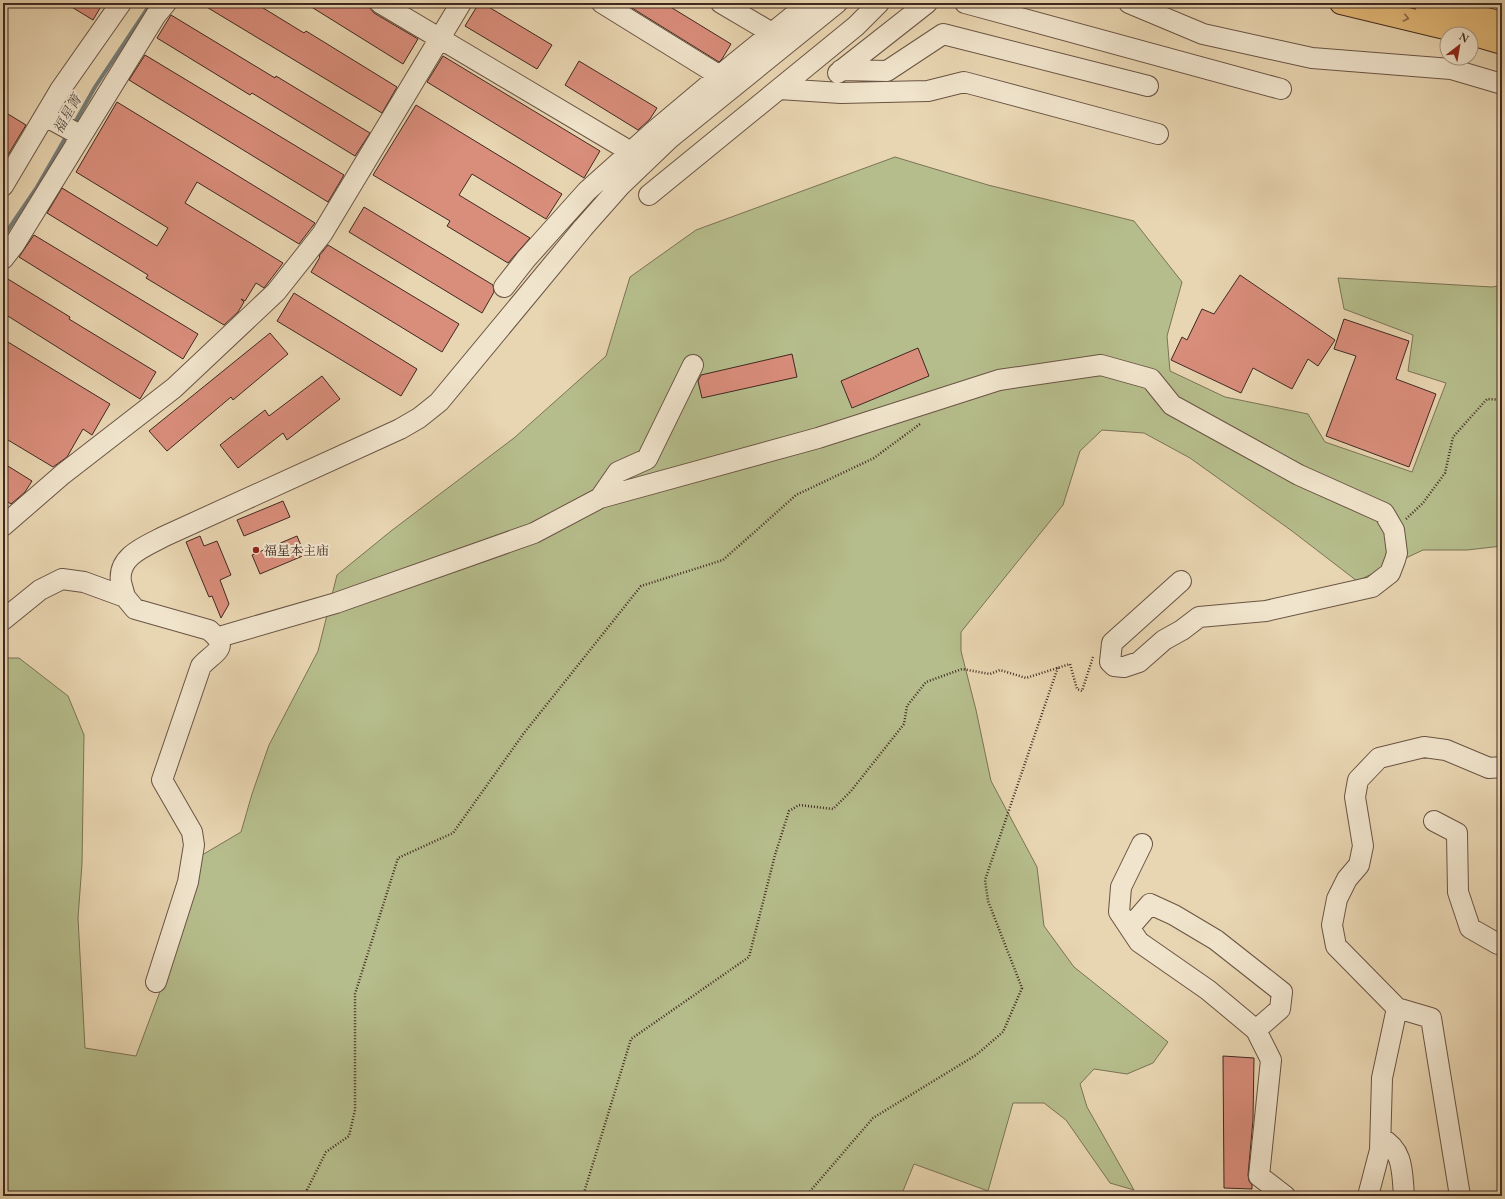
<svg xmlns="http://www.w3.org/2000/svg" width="1505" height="1199" font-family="'EB Garamond','Noto Serif SC',serif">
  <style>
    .green { fill: #b6bd8c; stroke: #7b7356 }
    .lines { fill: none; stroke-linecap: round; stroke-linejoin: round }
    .stream { stroke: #767e79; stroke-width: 4 }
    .building { fill: #d98d7b; stroke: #402920 }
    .minor-casing { stroke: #6a5444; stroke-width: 22 }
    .highway-casing { stroke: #402920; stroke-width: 24 }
    .path { stroke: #402920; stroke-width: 2.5; stroke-dasharray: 1 2; stroke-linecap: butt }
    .minor { stroke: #f0e4cc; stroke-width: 20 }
    .highway { stroke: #e4ba78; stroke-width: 22 }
    .oneway { stroke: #8a6a48 }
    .poi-dot { fill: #8f2418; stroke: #f0e4cc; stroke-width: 1.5 }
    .labels { text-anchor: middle; stroke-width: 4; stroke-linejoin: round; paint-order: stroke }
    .poi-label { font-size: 13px; fill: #402920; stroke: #f0e4cc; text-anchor: start }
    .water-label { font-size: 14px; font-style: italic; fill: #564c45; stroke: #f0e4cc }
  </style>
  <rect width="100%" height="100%" fill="#e8d5b1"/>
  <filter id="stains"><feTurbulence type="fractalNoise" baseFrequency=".005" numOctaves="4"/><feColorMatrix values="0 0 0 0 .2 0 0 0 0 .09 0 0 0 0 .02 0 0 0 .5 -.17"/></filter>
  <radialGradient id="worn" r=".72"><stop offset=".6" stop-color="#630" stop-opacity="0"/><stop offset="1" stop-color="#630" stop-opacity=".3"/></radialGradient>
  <path class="green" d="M 895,157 L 988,185 L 1134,221 L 1182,282 L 1167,336 L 1170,371 L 1225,397 L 1308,414 L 1325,442 L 1412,472 L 1446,383 L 1408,371 L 1413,335 L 1344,309 L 1338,278 L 1492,287 L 1502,285 L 1502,546 L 1467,550 L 1423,550 L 1357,581 L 1292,531 L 1190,458 L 1144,433 L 1102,430 L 1080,451 L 1063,505 L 961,632 L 961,651 L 976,710 L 991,781 L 1037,867 L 1044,926 L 1074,967 L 1168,1042 L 1153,1063 L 1127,1074 L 1094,1069 L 1080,1084 L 1087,1107 L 1134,1190 L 1110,1183 L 1066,1120 L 1044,1103 L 1013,1103 L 988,1191 L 914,1164 L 901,1196 L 3,1196 L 3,658 L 19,658 L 68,696 L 84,735 L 82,864 L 78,918 L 85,1048 L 136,1056 L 177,946 L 202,855 L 241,832 L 252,794 L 269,745 L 318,651 L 337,575 L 391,531 L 514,438 L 606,356 L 630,277 L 696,230 Z"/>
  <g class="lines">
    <path class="stream" d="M 73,126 L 95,87 L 151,3
      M 3,237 L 37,187 L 67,135"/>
  </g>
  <path class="building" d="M 65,3 L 103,3 L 93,20 Z
    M 200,3 L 255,3 L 304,33 L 306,31 L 397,87 L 382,113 Z
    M 305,3 L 362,3 L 370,8 L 374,13 L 418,39 L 403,64 Z
    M 479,3 L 482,3 L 552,45 L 537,69 L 465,26 Z
    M 635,3 L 664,3 L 731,44 L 722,59 L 719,62 L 632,8 Z
    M 171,15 L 275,78 L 276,76 L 370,133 L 355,156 L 252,93 L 250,95 L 157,38 Z
    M 145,55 L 344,175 L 328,202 L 129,80 Z
    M 443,56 L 600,151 L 584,178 L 427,82 Z
    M 579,61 L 657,108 L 650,119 L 638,130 L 565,85 Z
    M 117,102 L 315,223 L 299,244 L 197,182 L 185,203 L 283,263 L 264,288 L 256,283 L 245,301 L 241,299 L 244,302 L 238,312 L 224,325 L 146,278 L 148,275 L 47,213 L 62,188 L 157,246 L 168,228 L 76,172 Z
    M 416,105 L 562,194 L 546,219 L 472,174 L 459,195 L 530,238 L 508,263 L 447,226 L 450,221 L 373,175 Z
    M 3,111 L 26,125 L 3,163 Z
    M 364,207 L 493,285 L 494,292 L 482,313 L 349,232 Z
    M 34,235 L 198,334 L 183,359 L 19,257 Z
    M 328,245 L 459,324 L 442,352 L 311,272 L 320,257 L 319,256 Z
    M 1240,275 L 1335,340 L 1318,366 L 1308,359 L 1292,389 L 1253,368 L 1241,393 L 1171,360 L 1182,337 L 1187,340 L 1202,309 L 1214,314 Z
    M 3,276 L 70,317 L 69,319 L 156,372 L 140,399 L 3,313 Z
    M 294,293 L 417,369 L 401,396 L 277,321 Z
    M 1344,319 L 1409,341 L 1396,379 L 1436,394 L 1409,467 L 1326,436 L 1356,356 L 1334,349 Z
    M 270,333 L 288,354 L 233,400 L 231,397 L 167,451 L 149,431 Z
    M 3,339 L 110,404 L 92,435 L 83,429 L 67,457 L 53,467 L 3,437 Z
    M 918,348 L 929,376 L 852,408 L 841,381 Z
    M 792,354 L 797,377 L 702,398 L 698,381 L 701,375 Z
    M 322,376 L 340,399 L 287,440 L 283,433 L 238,468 L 220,445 L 265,410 L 269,416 Z
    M 3,463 L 32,481 L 25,492 L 11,504 L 3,499 Z
    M 283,501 L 290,517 L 244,536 L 237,520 Z
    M 200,536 L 204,546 L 217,541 L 231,575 L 220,580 L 229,604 L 221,618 L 212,596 L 209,597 L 186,542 Z
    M 297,536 L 305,555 L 260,574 L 252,555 Z
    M 1223,1056 L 1254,1058 L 1253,1120 L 1248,1175 L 1249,1181 L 1252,1185 L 1252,1189 L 1224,1188 Z"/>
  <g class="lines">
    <defs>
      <path id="minor" d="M 380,3 L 631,152
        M 602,3 L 720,76
        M 721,3 L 772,33
        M 965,3 L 1281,89
        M 1129,3 L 1203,34 L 1312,58 L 1451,69 L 1502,84
        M 841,70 L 887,71 L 943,34 L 1148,86
        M 838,73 L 927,3
        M 779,89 L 841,93 L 928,91 L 964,82 L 1158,134
        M 45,116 L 78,134 L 82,134
        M 3,186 L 60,90 L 121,3
        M 649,195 L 856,26 L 879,3
        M 3,259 L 14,245 L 156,15 L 166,3
        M 504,287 L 526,259 L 587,191 L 653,132 L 735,63 L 809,3
        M 600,498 L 618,472 L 647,459 L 693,365
        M 3,526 L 63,474 L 174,388 L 276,292 L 322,234 L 461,3
        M 125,597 C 124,592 122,587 121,582 C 117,556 146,546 165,536 L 400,429 L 419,418 L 439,402 L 583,228 L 621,185 L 669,139 L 837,3
        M 3,620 L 40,590 L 62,579 L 84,582 L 125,597 L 135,609 L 209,630 C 231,648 215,651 201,666 L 162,780 L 192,832 L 194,845 L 188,882 L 156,982
        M 219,637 L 336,603 L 534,533 L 600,498 L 818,438 L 999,380 L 1101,365 L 1151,379 L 1172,405 L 1299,475 L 1384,513 L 1394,530 L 1397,553 L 1395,560 L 1390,573 L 1372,587 L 1266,611 L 1199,617 L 1182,630 L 1164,640 L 1139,662 L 1124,667 L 1114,666 L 1110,662 L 1112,643 L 1181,581
        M 1434,821 L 1457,833 L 1458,892 L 1470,928 L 1498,944 L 1502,944
        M 1142,844 L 1121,887 L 1119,912 L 1139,942 L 1208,990 L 1256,1030 L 1271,1060 L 1259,1176 L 1285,1196
        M 1130,927 L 1150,904 L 1174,915 L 1216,940 L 1282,992 L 1280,1009 L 1256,1030
        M 1397,1008 L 1336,946 L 1332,925 L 1337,899 L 1347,879 L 1359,865 L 1363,846 L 1355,797 L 1358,780 L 1379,758 L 1424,747 L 1446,750 L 1489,768 L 1502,767
        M 1381,1138 C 1404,1150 1402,1173 1404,1196
        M 1368,1196 L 1380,1150 L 1382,1078 L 1397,1008 L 1431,1018 L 1460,1196"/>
      <path id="highway" d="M 1341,3 L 1470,34
        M 1425,3 L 1502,23
        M 1471,34 L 1502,43"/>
    </defs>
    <use href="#minor" class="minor-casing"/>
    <use href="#highway" class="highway-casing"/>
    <path class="path" d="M 1406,519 L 1423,503 L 1445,473 L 1453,437 L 1487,399 L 1502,400
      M 308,1196 L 307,1190 L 326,1152 L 349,1136 L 355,1110 L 355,994 L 398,858 L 453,833 L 524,733 L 641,586 L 723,560 L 796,495 L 874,458 L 920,424
      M 583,1196 L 631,1039 L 749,957 L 775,855 L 789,811 L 799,805 L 833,809 L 851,791 L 904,724 L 907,706 L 926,682 L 962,669 L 990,674 L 1000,670 L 1026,678 L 1070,664 L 1077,689 L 1082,691 L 1093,657
      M 806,1196 L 873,1118 L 976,1055 L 1003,1032 L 1022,988 L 988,901 L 985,880 L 1058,667"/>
    <use href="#minor" class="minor"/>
    <use href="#highway" class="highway"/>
  </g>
  <defs><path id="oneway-chevron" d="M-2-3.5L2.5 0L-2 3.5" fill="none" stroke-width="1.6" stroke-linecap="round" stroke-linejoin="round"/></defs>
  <use class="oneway" href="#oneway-chevron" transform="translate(1406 18) rotate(13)"/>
  <circle class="poi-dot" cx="256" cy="550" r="4"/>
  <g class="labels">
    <g class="poi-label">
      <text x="264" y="555">福星本主庙</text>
    </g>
    <g class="water-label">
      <text transform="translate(67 114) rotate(-60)" y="5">福星箐</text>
    </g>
  </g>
  <rect width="1505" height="1199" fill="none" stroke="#e8d5b1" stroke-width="16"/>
  <rect x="4" y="4" width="1497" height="1191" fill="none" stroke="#402920" stroke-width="2"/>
  <rect x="8" y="8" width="1489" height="1183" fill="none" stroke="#402920"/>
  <g transform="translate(1459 46) rotate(31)"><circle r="19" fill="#f0e4cc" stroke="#aa9987"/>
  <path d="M0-3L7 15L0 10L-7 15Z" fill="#8f2418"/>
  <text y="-6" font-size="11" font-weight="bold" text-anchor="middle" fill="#402920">N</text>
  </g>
  <rect width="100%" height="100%" filter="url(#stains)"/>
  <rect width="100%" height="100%" fill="url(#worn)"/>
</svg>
